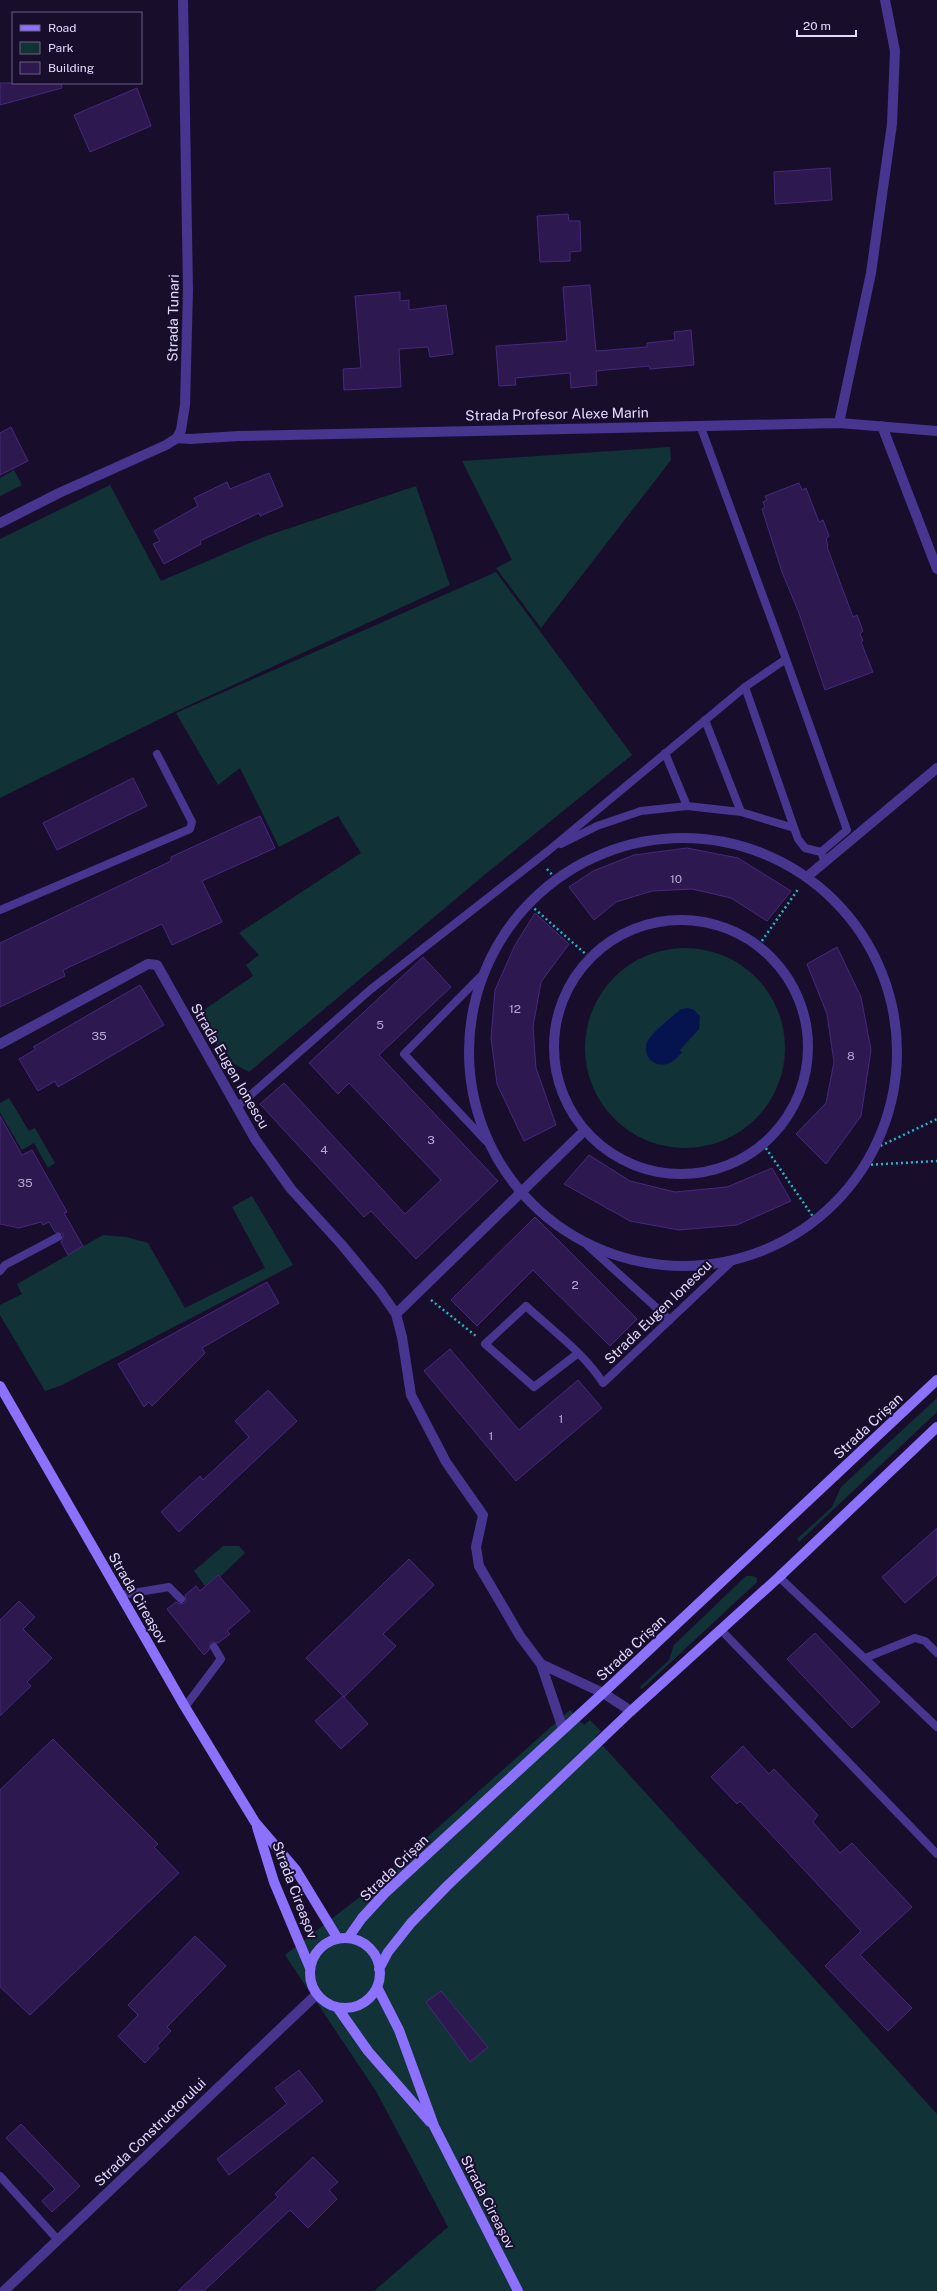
<svg xmlns="http://www.w3.org/2000/svg" width="937" height="2291" font-family="'Public Sans',sans-serif">
  <style>
    .green { fill: #113237 }
    .water { fill: #05144e }
    .building { fill: #2d184f; stroke: #47287d }
    .lines { fill: none; stroke-linecap: round; stroke-linejoin: round }
    .path { stroke: #24b7c9; stroke-width: 2.5; stroke-dasharray: 2 3; stroke-linecap: butt }
    .service { stroke: #483590; stroke-width: 8 }
    .minor { stroke: #483590; stroke-width: 10 }
    .secondary { stroke: #8c70ff; stroke-width: 10 }
    .labels { text-anchor: middle; stroke-width: 4; stroke-linejoin: round; paint-order: stroke }
    .number-label { font-size: 12px; fill: #b6a9d3 }
    .street-label { font-size: 14px; fill: #e4d9ff; stroke: #180e2c }
  </style>
  <rect width="100%" height="100%" fill="#180e2c"/>
  <path class="green" d="M 670,447 L 671,460 L 541,628 L 496,568 L 512,560 L 462,461 Z
    M 14,470 L 22,485 L 0,496 L 0,478 Z
    M 110,485 L 161,581 L 266,536 L 416,486 L 450,585 L 170,714 L 0,798 L 0,539 Z
    M 496,572 L 632,755 L 488,872 L 249,1072 L 225,1059 L 198,1014 L 253,976 L 246,965 L 259,955 L 239,933 L 361,853 L 338,816 L 279,847 L 240,768 L 218,785 L 176,713 Z
    M585 1048a100 100 0 1 1 200 0a100 100 0 1 1-200 0Z
    M 9,1098 L 29,1131 L 35,1128 L 55,1163 L 48,1168 L 34,1143 L 22,1150 L 0,1113 L 0,1103 Z
    M 252,1196 L 293,1265 L 62,1385 L 45,1391 L 0,1315 L 0,1305 L 22,1294 L 17,1284 L 103,1235 L 126,1237 L 148,1243 L 185,1308 L 265,1268 L 232,1207 Z
    M 937,1398 L 937,1412 L 799,1542 L 797,1539 L 832,1507 L 841,1487 Z
    M 223,1546 L 239,1546 L 245,1553 L 220,1577 L 218,1575 L 205,1586 L 194,1571 Z
    M 746,1576 L 753,1576 L 757,1578 L 757,1582 L 642,1689 L 640,1687 L 669,1660 L 674,1645 Z
    M 570,1710 L 584,1725 L 590,1720 L 601,1731 L 595,1737 L 937,2114 L 937,2291 L 374,2291 L 448,2227 L 376,2091 L 285,1955 L 361,1896 Z"/>
  <path class="water" d="M 688,1008 L 694,1010 L 700,1016 L 699,1029 L 680,1050 L 682,1053 C 678,1056 674,1061 670,1063 C 655,1069 642,1057 647,1042 C 651,1033 673,1016 681,1009 Z"/>
  <path class="building" d="M 0,83 L 61,83 L 62,88 L 0,105 Z
    M 137,88 L 151,126 L 90,152 L 74,115 Z
    M 830,168 L 832,200 L 775,204 L 774,172 Z
    M 568,214 L 569,221 L 580,221 L 581,251 L 570,252 L 570,261 L 540,262 L 537,216 Z
    M 590,285 L 596,351 L 647,347 L 647,343 L 675,340 L 674,332 L 691,330 L 694,365 L 650,369 L 649,366 L 596,371 L 597,385 L 571,388 L 570,373 L 515,378 L 516,385 L 499,386 L 496,346 L 567,341 L 563,287 Z
    M 400,292 L 400,301 L 409,300 L 409,310 L 446,305 L 453,354 L 430,357 L 428,347 L 399,349 L 401,387 L 344,390 L 343,369 L 361,368 L 355,296 Z
    M 11,427 L 28,461 L 0,475 L 0,433 Z
    M 269,473 L 283,506 L 260,516 L 259,513 L 200,541 L 201,544 L 164,564 L 153,544 L 160,541 L 154,531 L 198,506 L 194,498 L 227,482 L 230,489 Z
    M 799,483 L 802,490 L 806,488 L 819,522 L 823,520 L 829,536 L 826,539 L 828,546 L 827,547 L 853,617 L 857,615 L 863,631 L 860,634 L 863,641 L 861,642 L 873,672 L 825,690 L 799,613 L 782,572 L 762,509 L 765,507 L 763,502 L 767,500 L 765,496 Z
    M 133,778 L 147,806 L 57,850 L 43,823 Z
    M 260,816 L 275,848 L 202,881 L 222,922 L 172,945 L 162,924 L 63,970 L 65,976 L 0,1007 L 0,943 L 171,861 L 171,857 Z
    M 687,848 L 738,858 L 791,891 L 767,921 L 731,898 L 692,889 L 652,891 L 616,902 L 594,920 L 569,887 L 593,871 L 634,855 Z
    M 535,913 L 569,944 L 541,982 L 533,1027 L 536,1068 L 556,1125 L 524,1141 L 497,1084 L 491,1038 L 495,990 L 515,945 Z
    M 837,947 L 861,997 L 871,1050 L 861,1116 L 826,1164 L 796,1134 L 826,1103 L 834,1062 L 827,1014 L 807,964 Z
    M 423,957 L 451,987 L 379,1055 L 498,1181 L 416,1259 L 371,1211 L 364,1217 L 260,1104 L 284,1083 L 405,1214 L 441,1180 L 349,1083 L 338,1094 L 309,1063 Z
    M 140,985 L 164,1025 L 58,1087 L 55,1081 L 38,1091 L 19,1059 L 36,1049 L 33,1047 Z
    M 0,1116 L 22,1155 L 32,1150 L 67,1212 L 64,1213 L 83,1246 L 68,1255 L 61,1242 L 63,1238 L 63,1234 L 55,1232 L 49,1222 L 43,1225 L 41,1222 L 19,1228 L 0,1224 Z
    M 589,1155 L 630,1181 L 675,1192 L 727,1187 L 772,1168 L 791,1201 L 737,1225 L 679,1230 L 630,1221 L 564,1184 Z
    M 535,1217 L 637,1319 L 610,1346 L 533,1270 L 477,1326 L 451,1300 Z
    M 267,1282 L 279,1303 L 202,1348 L 205,1353 L 152,1406 L 149,1402 L 144,1407 L 118,1364 Z
    M 450,1349 L 519,1430 L 578,1380 L 602,1408 L 516,1481 L 424,1371 Z
    M 268,1390 L 297,1421 L 179,1532 L 161,1512 L 200,1476 L 203,1480 L 249,1437 L 235,1421 Z
    M 937,1528 L 937,1575 L 905,1603 L 882,1577 Z
    M 409,1559 L 434,1585 L 383,1634 L 396,1646 L 344,1697 L 306,1658 Z
    M 218,1575 L 250,1611 L 227,1631 L 230,1634 L 218,1643 L 211,1642 L 209,1650 L 204,1655 L 167,1609 L 176,1602 L 180,1604 L 185,1603 L 186,1600 L 185,1595 L 196,1586 L 200,1591 Z
    M 19,1601 L 35,1617 L 23,1629 L 52,1658 L 27,1682 L 31,1686 L 0,1716 L 0,1620 Z
    M 815,1633 L 880,1702 L 852,1728 L 787,1659 Z
    M 343,1696 L 368,1724 L 341,1749 L 315,1721 Z
    M 53,1739 L 158,1844 L 154,1847 L 179,1873 L 30,2015 L 0,1987 L 0,1790 Z
    M 743,1746 L 769,1774 L 774,1769 L 818,1815 L 813,1822 L 840,1853 L 852,1843 L 912,1907 L 860,1955 L 912,2008 L 888,2031 L 825,1966 L 861,1931 L 740,1801 L 737,1804 L 711,1777 Z
    M 195,1936 L 226,1966 L 167,2027 L 171,2031 L 157,2046 L 159,2048 L 145,2063 L 118,2036 L 138,2015 L 128,2005 Z
    M 441,1991 L 488,2047 L 470,2062 L 426,2002 Z
    M 299,2070 L 323,2101 L 229,2175 L 217,2159 L 287,2104 L 275,2088 Z
    M 21,2124 L 80,2186 L 52,2212 L 42,2201 L 55,2189 L 6,2138 Z
    M 313,2157 L 338,2182 L 329,2190 L 337,2199 L 308,2228 L 290,2210 L 204,2291 L 178,2291 L 278,2197 L 275,2194 Z"/>
  <g class="lines">
    <path class="path" d="M 547,869 L 556,879
      M 527,902 L 589,957
      M 759,945 L 799,888
      M 763,1144 L 816,1221
      M 876,1148 L 937,1119
      M 866,1165 L 937,1161
      M 431,1300 L 476,1336"/>
    <path class="service" d="M 700,425 L 786,659
      M 745,687 L 798,839 L 805,848 L 821,852
      M 705,720 L 741,812 L 794,828
      M 665,753 L 687,806 L 741,812
      M 561,844 L 597,826 L 641,811 L 687,806
      M 0,910 L 190,829 L 192,822 L 157,754
      M 480,977 L 404,1054 L 486,1141
      M 237,1107 L 370,990 L 548,851 L 745,687 L 786,659 L 847,830 L 821,852 L 825,862
      M 587,1245 L 670,1320
      M 0,1271 L 5,1265 L 58,1237
      M 577,1354 L 534,1387 L 485,1344 L 526,1306 C 552,1330 585,1354 603,1383 L 732,1261
      M 779,1577 L 937,1727
      M 121,1595 L 169,1587 L 181,1599
      M 721,1630 L 937,1854
      M 865,1658 L 915,1638 L 925,1641 L 937,1653
      M 185,1707 L 221,1659 L 214,1647
      M 0,2176 L 58,2240"/>
    <path class="minor" d="M 839,423 L 871,273 L 892,124 L 895,51 L 885,0
      M 882,426 L 937,569
      M 177,438 L 190,439 L 239,436 L 839,423 L 937,431
      M 0,523 L 59,493 L 166,445 L 177,438 L 181,430 L 185,405 L 188,290 L 183,0
      M469 1052a214 214 0 1 1 428 0a214 214 0 1 1-428 0Z
      M 808,876 L 937,768
      M554 1047a127 127 0 1 1 254 0a127 127 0 1 1-254 0Z
      M 0,1044 L 148,964 L 157,965 L 255,1139 L 291,1189 L 342,1245 L 380,1291 L 396,1314 L 402,1337 L 411,1395 L 446,1462 L 483,1515 L 476,1547 L 479,1566 L 520,1636 L 541,1664 L 563,1729
      M 396,1314 L 584,1131
      M 541,1664 L 603,1693 L 631,1711
      M 4,2291 L 317,1994"/>
    <path class="secondary" d="M 0,1386 L 185,1707 L 255,1822 L 296,1870 L 338,1939
      M 257,1827 L 274,1882 L 310,1968
      M 348,1938 L 362,1918 L 385,1893 L 603,1693 L 937,1380
      M310 1973a35 35 0 1 1 70 0a35 35 0 1 1-70 0Z
      M 379,1969 L 388,1952 L 411,1923 L 447,1886 L 631,1711 L 779,1577 L 937,1427
      M 377,1987 L 399,2030 L 434,2126 L 518,2291
      M 337,2007 L 368,2051 L 430,2122"/>
  </g>
  <g class="labels">
    <g class="number-label">
      <text x="676" y="883">10</text>
      <text x="515" y="1013">12</text>
      <text x="380" y="1029">5</text>
      <text x="99" y="1040">35</text>
      <text x="851" y="1060">8</text>
      <text x="431" y="1144">3</text>
      <text x="324" y="1154">4</text>
      <text x="25" y="1187">35</text>
      <text x="575" y="1289">2</text>
      <text x="561" y="1423">1</text>
      <text x="491" y="1440">1</text>
    </g>
    <g class="street-label">
      <text transform="translate(173 318) rotate(-89)" y="5">Strada Tunari</text>
      <text transform="translate(557 414) rotate(-1)" y="5">Strada Profesor Alexe Marin</text>
      <text transform="translate(230 1066) rotate(60)" y="5">Strada Eugen Ionescu</text>
      <text transform="translate(658 1312) rotate(-44)" y="5">Strada Eugen Ionescu</text>
      <text transform="translate(868 1426) rotate(-43)" y="5">Strada Crișan</text>
      <text transform="translate(138 1598) rotate(60)" y="5">Strada Cireașov</text>
      <text transform="translate(631 1648) rotate(-43)" y="5">Strada Crișan</text>
      <text transform="translate(394 1868) rotate(-44)" y="5">Strada Crișan</text>
      <text transform="translate(295 1890) rotate(69)" y="5">Strada Cireașov</text>
      <text transform="translate(150 2132) rotate(-44)" y="5">Strada Constructorului</text>
      <text transform="translate(488 2202) rotate(63)" y="5">Strada Cireașov</text>
    </g>
  </g>
  <rect x="12" y="12" width="130" height="72" fill="#180e2c" stroke="#6a5f80"/>
  <rect x="20" y="25" width="20" height="6" fill="#8c70ff" stroke="#6a5f80"/>
  <text x="48" y="32" font-size="12" fill="#e4d9ff">Road</text>
  <rect x="20" y="42" width="20" height="12" fill="#113237" stroke="#6a5f80"/>
  <text x="48" y="52" font-size="12" fill="#e4d9ff">Park</text>
  <rect x="20" y="62" width="20" height="12" fill="#2d184f" stroke="#6a5f80"/>
  <text x="48" y="72" font-size="12" fill="#e4d9ff">Building</text>
  <path d="M797 30v6h59v-6" fill="none" stroke="#e4d9ff" stroke-width="2"/>
  <text x="803" y="30" font-size="12" fill="#e4d9ff" stroke="#180e2c" stroke-width="3" paint-order="stroke">20 m</text>
</svg>
